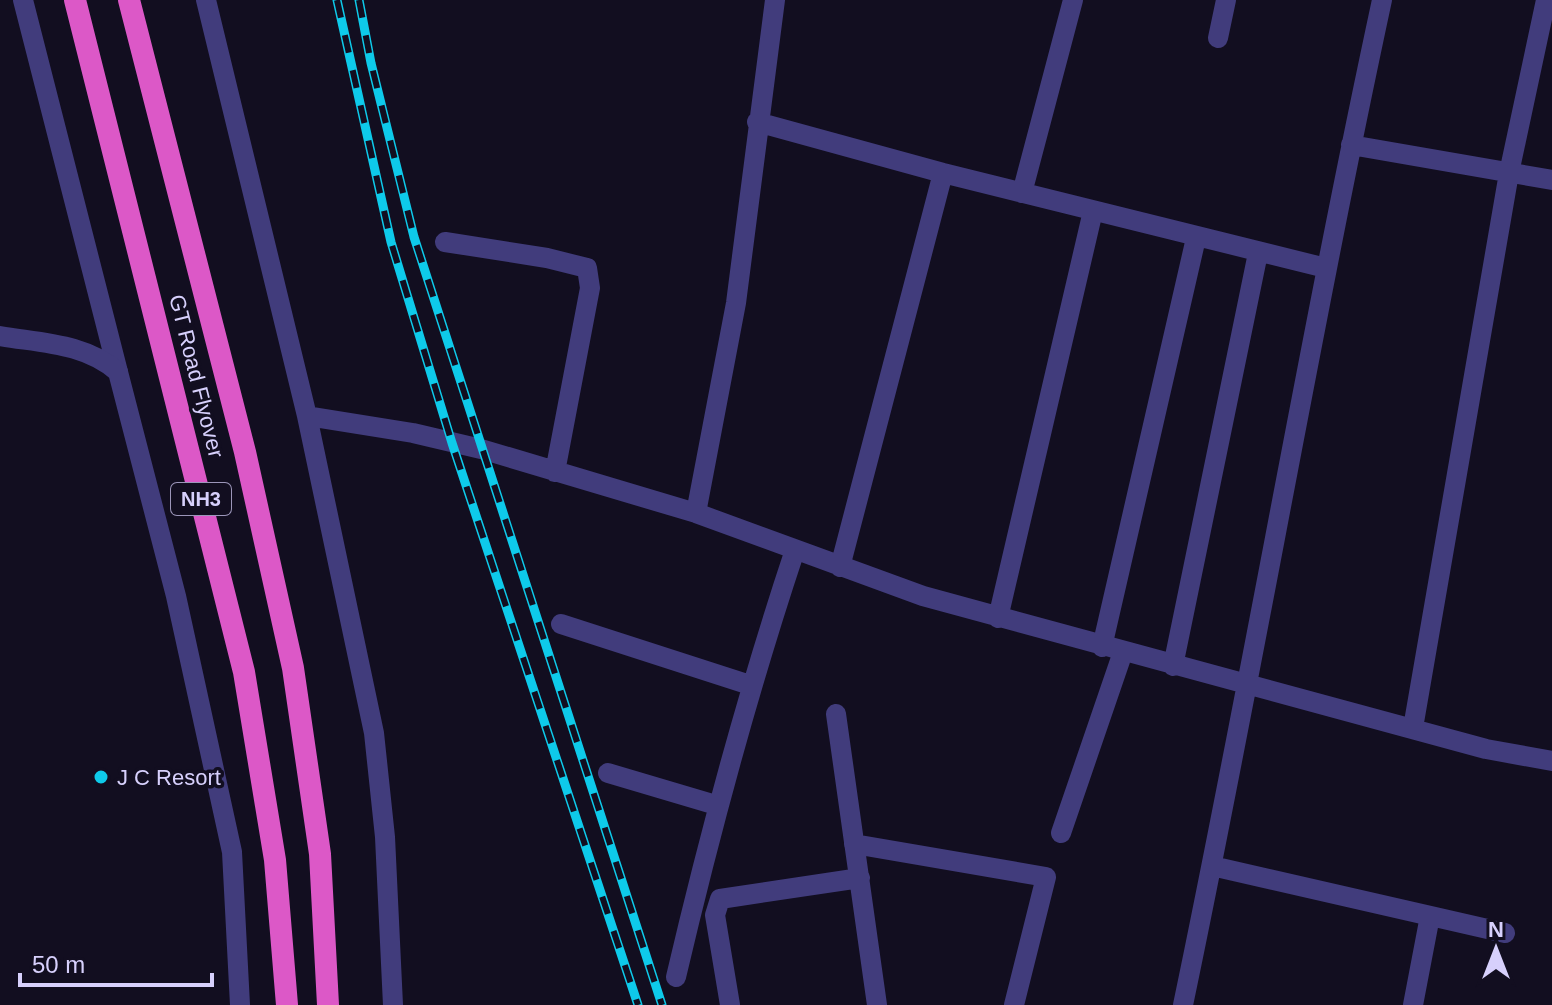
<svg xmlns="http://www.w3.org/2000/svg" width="1552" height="1005" font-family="Arial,sans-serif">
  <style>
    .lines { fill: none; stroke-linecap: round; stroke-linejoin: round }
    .minor { stroke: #413c7c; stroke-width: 20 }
    .tertiary { stroke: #413c7c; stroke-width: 20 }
    .trunk { stroke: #dc58c7; stroke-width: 22 }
    .rail-casing { stroke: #0ecaea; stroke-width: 9 }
    .rail { stroke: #120e20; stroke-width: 6; stroke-dasharray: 18; stroke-linecap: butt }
    .poi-dot { fill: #0ecaea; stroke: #120e20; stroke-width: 3 }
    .labels { text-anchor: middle; stroke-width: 7; stroke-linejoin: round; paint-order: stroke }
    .shield { fill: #120e20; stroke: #9c96ba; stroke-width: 2 }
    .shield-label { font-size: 20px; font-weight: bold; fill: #d7d0fc }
    .street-label { font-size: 22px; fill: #d7d0fc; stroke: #120e20 }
    .poi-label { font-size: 22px; fill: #d7d0fc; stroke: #120e20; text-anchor: start }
  </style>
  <rect width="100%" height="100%" fill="#120e20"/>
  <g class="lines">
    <path class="minor" d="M 23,0 L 118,372
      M 206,0 L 307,416 L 374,733 L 385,837 L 393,1005
      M 1218,38 L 1226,0
      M 757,122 L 943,173 L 1326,268
      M 1351,145 L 1552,180
      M 1022,193 L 1073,0
      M 445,242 L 547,258 L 587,268 L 590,288 L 555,472
      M 307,416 L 413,433 L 481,449 L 696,513 L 923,596 L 1486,749 L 1552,761
      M 696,513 L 736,303 L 775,0
      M 840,567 L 943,173
      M 998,618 L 1093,211
      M 561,624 L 750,685
      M 1102,647 L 1196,238
      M 1173,666 L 1258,253
      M 836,714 L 877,1005
      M 1413,728 L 1509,173 L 1546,0
      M 608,773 L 716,805
      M 1061,833 L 1123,652
      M 854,844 L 1046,877 L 1014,1005
      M 1212,866 L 1505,933
      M 676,977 C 710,832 748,691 795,550
      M 730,1005 L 715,915 L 720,899 L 860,878
      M 1183,1005 C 1253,671 1310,334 1382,0
      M 1413,1005 L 1430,916"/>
    <path class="tertiary" d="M 0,336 C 41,343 85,343 118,372 L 176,596 L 232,852 L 240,1005"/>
    <path class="trunk" d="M 75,0 L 244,672 L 275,860 L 287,1005
      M 129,0 L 245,452 L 293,668 L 320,854 L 328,1005"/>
    <defs>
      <path id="rail" d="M 337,0 L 391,242 L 452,443 L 638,1005
        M 359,0 L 371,63 L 414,237 L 662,1005"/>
    </defs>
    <use href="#rail" class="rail-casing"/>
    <use href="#rail" class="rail"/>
  </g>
  <circle class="poi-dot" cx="101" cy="777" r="8"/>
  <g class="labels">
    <rect class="shield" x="171" y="483" width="60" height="32" rx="6"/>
    <g class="shield-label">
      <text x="201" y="506">NH3</text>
    </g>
    <g class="street-label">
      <text transform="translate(197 376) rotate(76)" y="8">GT Road Flyover</text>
    </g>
    <g class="poi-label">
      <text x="117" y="785">J C Resort</text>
    </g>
  </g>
  <g transform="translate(1496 949)" stroke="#120e20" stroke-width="6" paint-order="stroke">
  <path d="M0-6L14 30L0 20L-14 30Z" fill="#d7d0fc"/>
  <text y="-12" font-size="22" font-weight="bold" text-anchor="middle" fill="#d7d0fc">N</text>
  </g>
  <path d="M20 973v12h192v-12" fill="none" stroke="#d7d0fc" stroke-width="4"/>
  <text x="32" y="973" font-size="24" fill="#d7d0fc" stroke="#120e20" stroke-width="6" paint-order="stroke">50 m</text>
</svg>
